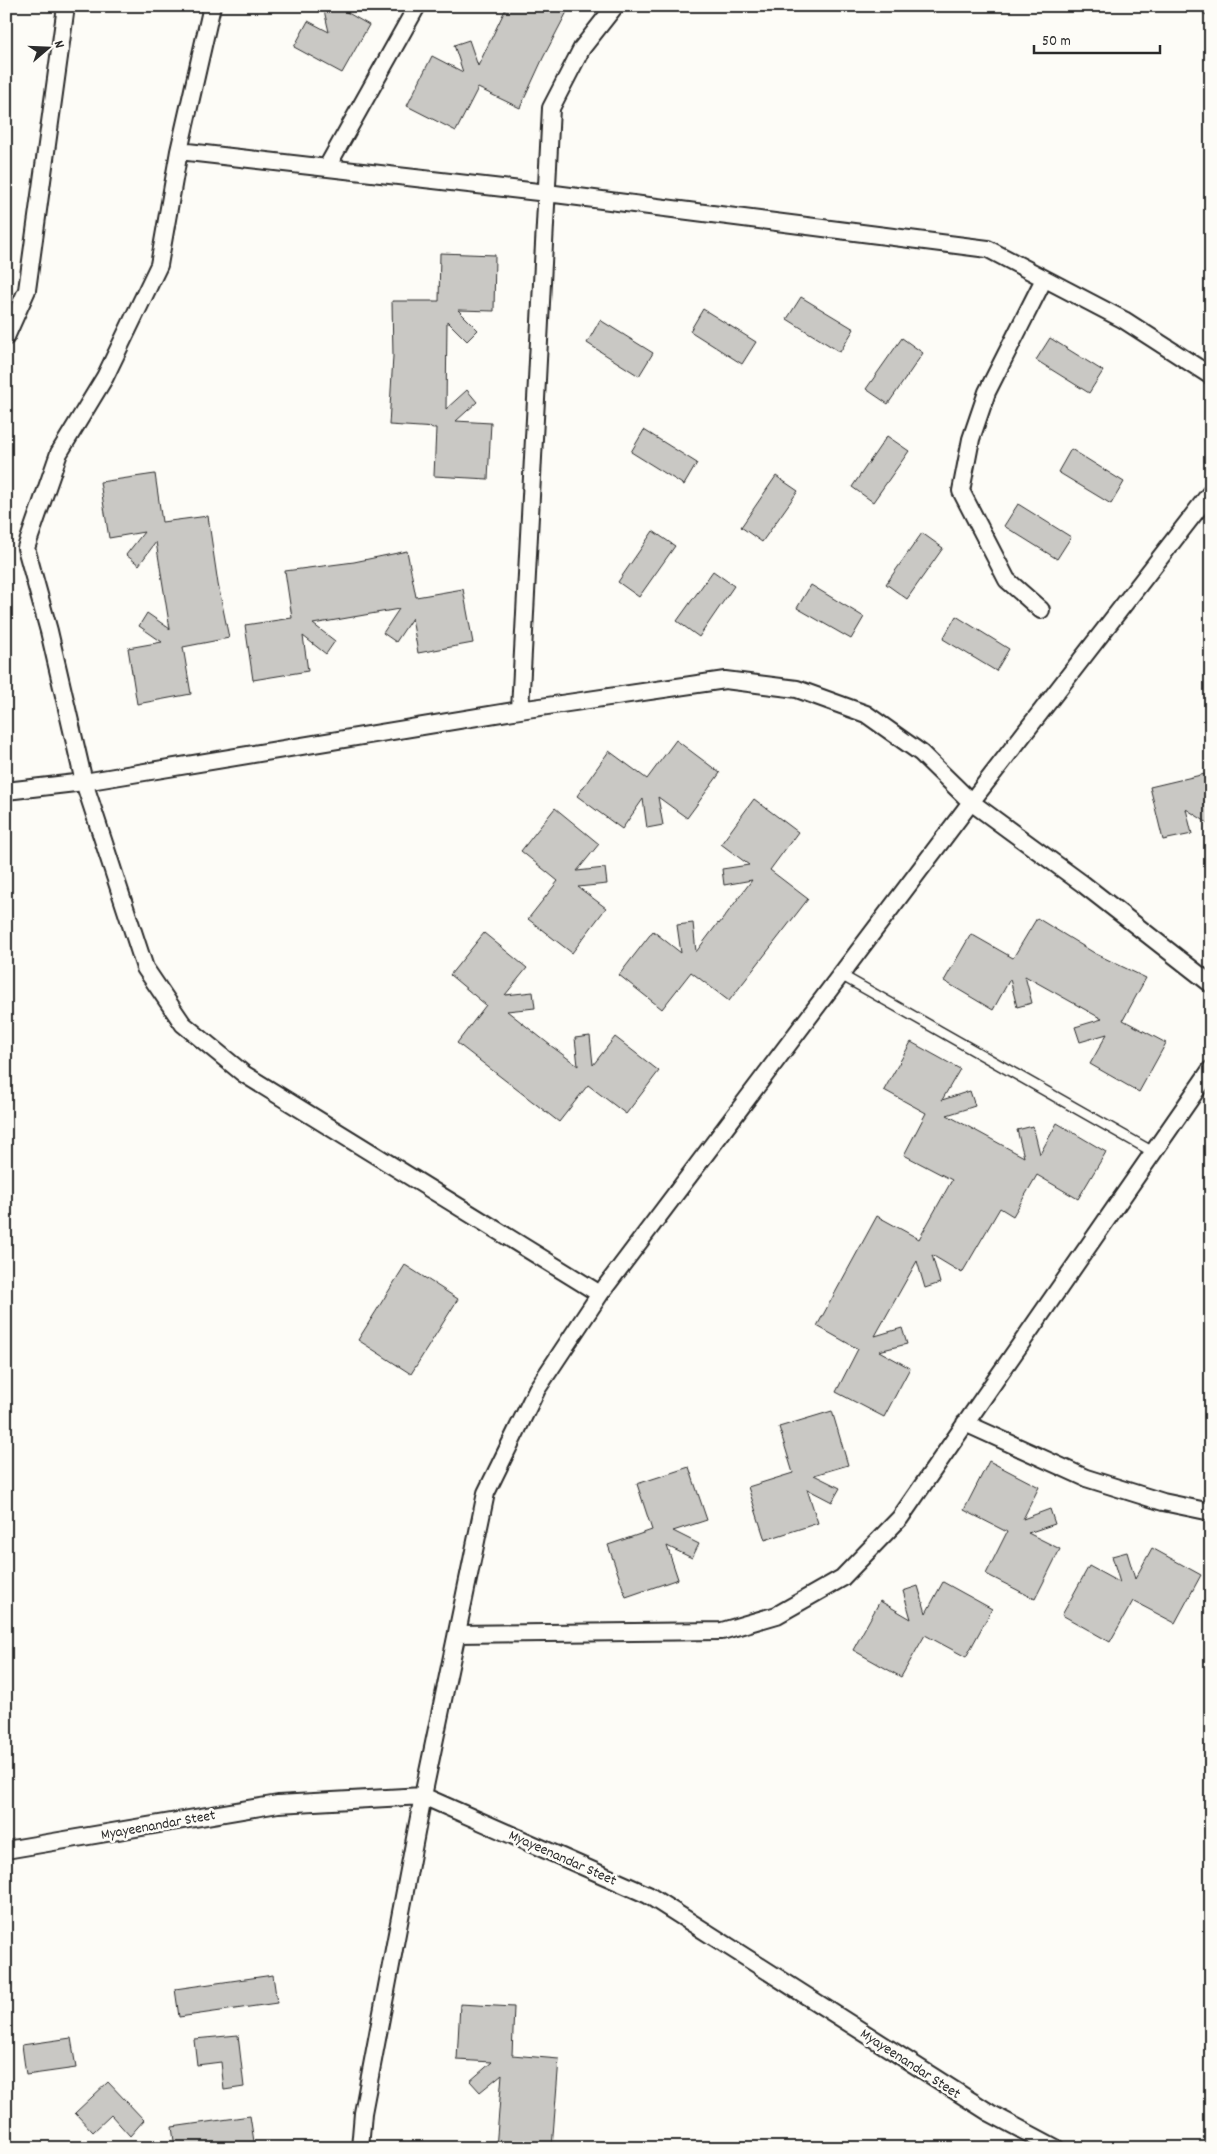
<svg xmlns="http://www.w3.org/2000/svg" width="1217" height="2154" font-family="Dekko,sans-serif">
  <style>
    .building { fill: #c9c8c4; stroke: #2b2b2b }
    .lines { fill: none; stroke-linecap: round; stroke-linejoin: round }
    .lane-casing { stroke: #2b2b2b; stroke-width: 12 }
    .street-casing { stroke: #2b2b2b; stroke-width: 20 }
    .lane { stroke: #fdfcf7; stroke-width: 9 }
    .street { stroke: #fdfcf7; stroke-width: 16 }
    .labels { text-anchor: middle; stroke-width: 5; stroke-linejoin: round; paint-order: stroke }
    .street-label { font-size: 15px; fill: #2b2b2b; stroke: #fdfcf7 }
  </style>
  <rect width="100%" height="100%" fill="#fdfcf7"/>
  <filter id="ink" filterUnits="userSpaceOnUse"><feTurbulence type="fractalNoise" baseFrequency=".02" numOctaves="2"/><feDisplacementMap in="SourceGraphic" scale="10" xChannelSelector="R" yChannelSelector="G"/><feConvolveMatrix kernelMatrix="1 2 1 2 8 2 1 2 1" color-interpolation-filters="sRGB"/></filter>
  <g filter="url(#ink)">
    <path class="building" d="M 323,6 L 336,6 L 369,25 L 342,73 L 294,47 L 308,21 L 329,32 Z
      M 507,6 L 570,6 L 543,58 L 520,108 L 478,88 L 456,131 L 407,106 L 432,56 L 463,72 L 454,45 L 469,40 L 478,66 Z
      M 440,253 L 495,255 L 494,311 L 458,310 L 478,330 L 467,341 L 447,321 L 446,409 L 467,390 L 477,402 L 456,421 L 491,423 L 488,479 L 434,476 L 436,428 L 389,425 L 393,356 L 392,301 L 439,301 Z
      M 801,297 L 854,329 L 840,352 L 787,319 Z
      M 703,309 L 756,342 L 742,364 L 690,331 Z
      M 600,320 L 653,353 L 639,376 L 587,343 Z
      M 902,338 L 923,353 L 888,404 L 866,389 Z
      M 1050,338 L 1103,371 L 1089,393 L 1036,360 Z
      M 644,430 L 697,463 L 684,485 L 631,452 Z
      M 887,436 L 909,451 L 873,502 L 852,487 Z
      M 1071,449 L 1124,482 L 1111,504 L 1058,472 Z
      M 155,474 L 162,522 L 208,516 L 218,584 L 229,638 L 183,647 L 191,694 L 137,704 L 128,648 L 162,642 L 139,626 L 147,613 L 170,629 L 156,542 L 139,565 L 126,555 L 144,532 L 109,538 L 100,482 Z
      M 776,476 L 798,491 L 762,542 L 741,527 Z
      M 1018,504 L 1071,537 L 1057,559 L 1004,526 Z
      M 653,531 L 675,546 L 639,597 L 618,582 Z
      M 922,533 L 943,548 L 907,599 L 886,584 Z
      M 407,551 L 416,597 L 463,589 L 473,643 L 418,653 L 412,618 L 396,642 L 383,633 L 399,609 L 313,624 L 335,641 L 326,654 L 303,636 L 308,671 L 253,680 L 245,625 L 292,618 L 285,571 L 354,562 Z
      M 713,571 L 734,586 L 699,637 L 677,621 Z
      M 811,585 L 864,617 L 851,639 L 797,608 Z
      M 956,616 L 1009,649 L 996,671 L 943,639 Z
      M 676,740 L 720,773 L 687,818 L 658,797 L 663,825 L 647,828 L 643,799 L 622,829 L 577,796 L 609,751 L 647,779 Z
      M 1205,774 L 1211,801 L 1211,825 L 1186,809 L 1192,834 L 1163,840 L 1150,787 Z
      M 754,799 L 798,832 L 770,870 L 808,899 L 729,1001 L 691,972 L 662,1009 L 619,975 L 653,931 L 681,953 L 677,925 L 693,923 L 696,952 L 718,923 L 719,924 L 752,880 L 724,885 L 722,869 L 749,865 L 721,844 Z
      M 555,808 L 599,844 L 577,871 L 605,868 L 607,884 L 578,887 L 606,908 L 572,953 L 528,919 L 558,881 L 521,851 Z
      M 1037,918 L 1096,954 L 1146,978 L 1123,1020 L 1166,1043 L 1139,1092 L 1090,1064 L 1107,1034 L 1080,1042 L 1075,1027 L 1102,1019 L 1025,976 L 1032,1003 L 1017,1007 L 1010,979 L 993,1010 L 944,981 L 971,934 L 1013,958 Z
      M 484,933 L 527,968 L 505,995 L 533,992 L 535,1008 L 507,1011 L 550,1045 L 578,1066 L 575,1038 L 590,1036 L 593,1065 L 615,1037 L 659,1071 L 626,1114 L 588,1085 L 559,1122 L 457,1043 L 486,1005 L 450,975 Z
      M 911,1042 L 960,1069 L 942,1100 L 970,1091 L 975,1106 L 947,1115 L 1024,1157 L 1017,1130 L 1033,1126 L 1040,1154 L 1057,1123 L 1106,1152 L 1078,1199 L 1037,1175 L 1013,1216 L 1000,1208 L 962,1273 L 932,1255 L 940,1283 L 925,1288 L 917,1261 L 875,1336 L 902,1328 L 907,1344 L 879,1351 L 910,1368 L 884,1417 L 836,1392 L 858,1349 L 817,1326 L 877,1216 L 919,1239 L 952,1180 L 904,1155 L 926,1113 L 884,1090 Z
      M 405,1265 L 458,1299 L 411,1374 L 358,1340 Z
      M 832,1411 L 848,1465 L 814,1475 L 840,1488 L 832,1502 L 807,1489 L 818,1523 L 765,1540 L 748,1487 L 793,1473 L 779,1427 Z
      M 989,1461 L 1039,1487 L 1023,1519 L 1050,1509 L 1055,1524 L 1028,1533 L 1060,1549 L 1035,1599 L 986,1574 L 1007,1532 L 964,1510 Z
      M 689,1467 L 707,1520 L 673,1531 L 699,1544 L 692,1558 L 667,1546 L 678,1579 L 626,1597 L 608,1545 L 652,1530 L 637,1484 Z
      M 1152,1548 L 1201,1575 L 1175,1623 L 1133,1601 L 1110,1642 L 1062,1615 L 1089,1566 L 1120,1583 L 1112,1556 L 1127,1552 L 1135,1579 Z
      M 943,1582 L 992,1609 L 966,1657 L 925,1635 L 901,1677 L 853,1650 L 880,1601 L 911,1619 L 903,1591 L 918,1586 L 926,1613 Z
      M 273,1975 L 277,2003 L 179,2017 L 175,1989 Z
      M 460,2004 L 514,2007 L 512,2055 L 559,2059 L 552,2148 L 496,2148 L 502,2074 L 480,2092 L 470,2081 L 492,2062 L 457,2060 Z
      M 238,2035 L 244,2087 L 224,2090 L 221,2062 L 197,2065 L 194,2039 Z
      M 71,2038 L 76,2068 L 26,2075 L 22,2045 Z
      M 108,2082 L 144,2120 L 130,2136 L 111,2115 L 93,2132 L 75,2113 Z
      M 250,2116 L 255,2148 L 175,2148 L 172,2127 Z"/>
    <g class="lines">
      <defs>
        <path id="lane" d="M 841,975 L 1153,1152"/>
        <path id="street" d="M 212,6 L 179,151 L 159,265 L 105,377 L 59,453 L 26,548 L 49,631 L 84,782 L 145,968 L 183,1024 L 244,1074 L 600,1294
          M 1210,6 L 1211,7
          M 179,151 L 547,193 L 988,249 L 1124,320 L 1211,376
          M 327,167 L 417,6
          M 6,337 L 27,290 L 66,6
          M 1041,610 L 1007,580 L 961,491 L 971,439 L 987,392 L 1044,279
          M 520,710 L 551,108 L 582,48 L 615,6
          M 6,791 L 84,782 L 520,710 L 725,680 L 797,689 L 866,714 L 921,753 L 971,802 L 1083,884 L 1211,984
          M 965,1423 L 1086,1478 L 1163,1502 L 1211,1512
          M 457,1634 L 722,1631 L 777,1615 L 842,1578 L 900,1518 L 1211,1069
          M 6,1850 L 278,1804 L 423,1796 L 648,1895 L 990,2113 L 1056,2148
          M 360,2148 L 363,2113 L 423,1796 L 486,1493 L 537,1389 L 600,1294 L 971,802 L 1211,492"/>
      </defs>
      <use href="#lane" class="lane-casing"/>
      <use href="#street" class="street-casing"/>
      <use href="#lane" class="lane"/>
      <use href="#street" class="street"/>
    </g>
  </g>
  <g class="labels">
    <g class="street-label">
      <text transform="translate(158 1824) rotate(-10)" y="5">Myayeenandar Steet</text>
      <text transform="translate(563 1857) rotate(24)" y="5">Myayeenandar Steet</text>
      <text transform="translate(911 2063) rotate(33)" y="5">Myayeenandar Steet</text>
    </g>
  </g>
  <rect width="1217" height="2154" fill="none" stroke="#fdfcf7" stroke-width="25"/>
  <rect x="12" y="12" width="1192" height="2129" fill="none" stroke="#2b2b2b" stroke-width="2" filter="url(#ink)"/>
  <g transform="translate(48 48) rotate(71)" stroke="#fdfcf7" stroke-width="4" paint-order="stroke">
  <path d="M0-4L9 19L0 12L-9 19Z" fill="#2b2b2b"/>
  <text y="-8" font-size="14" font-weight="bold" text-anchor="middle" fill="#2b2b2b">N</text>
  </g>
  <path d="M1034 45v8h126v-8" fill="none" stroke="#2b2b2b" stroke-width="2.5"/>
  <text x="1042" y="45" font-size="15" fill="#2b2b2b" stroke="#fdfcf7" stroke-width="4" paint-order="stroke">50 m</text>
</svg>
